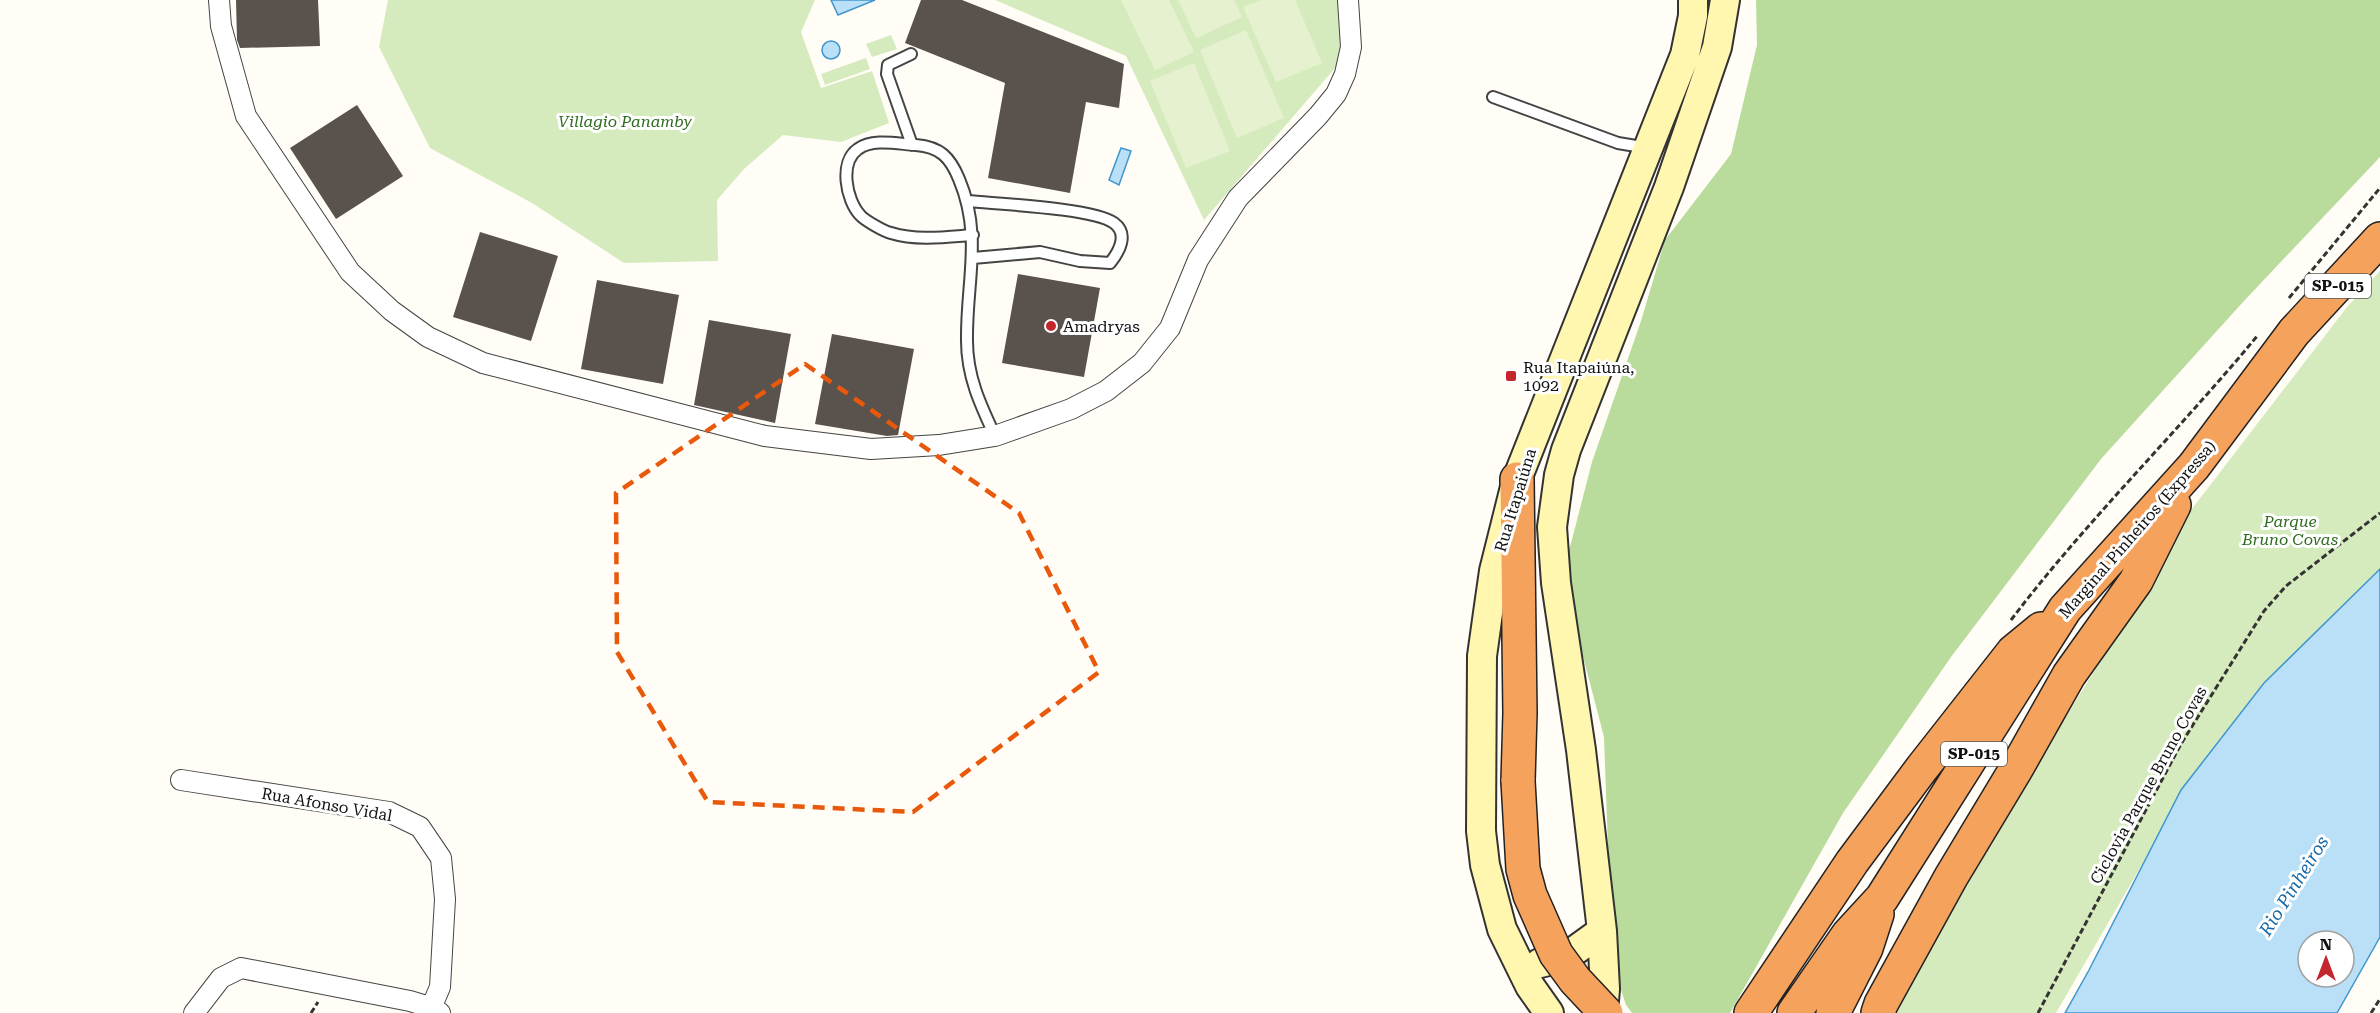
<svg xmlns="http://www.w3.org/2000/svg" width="2380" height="1013" font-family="'Roboto Serif',serif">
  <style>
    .green { fill: #d5ebbd }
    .forest { fill: #b9dc9c }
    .pitch { fill: #e6f2cf }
    .water { fill: #b9e0f7; stroke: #3f96cf; stroke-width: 1.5; fill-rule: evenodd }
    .building { fill: #5a524d }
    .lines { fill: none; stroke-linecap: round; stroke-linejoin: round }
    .service-casing { stroke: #444; stroke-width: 14 }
    .minor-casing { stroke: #444; stroke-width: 22 }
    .secondary-casing { stroke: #333; stroke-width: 32 }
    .motorway-casing { stroke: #222; stroke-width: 36 }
    .path { stroke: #333; stroke-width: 3; stroke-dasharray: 6 3; stroke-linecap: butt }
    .service { stroke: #fff; stroke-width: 10 }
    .minor { stroke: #fff; stroke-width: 20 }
    .secondary { stroke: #fff6b0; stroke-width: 28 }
    .motorway { stroke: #f5a25d; stroke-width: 33 }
    .motorway-bridge-casing { stroke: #222; stroke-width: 36; stroke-linecap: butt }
    .motorway-bridge { stroke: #f5a25d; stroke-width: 33 }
    .marked { fill: none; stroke: #e8590c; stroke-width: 4.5; stroke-dasharray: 12 8; stroke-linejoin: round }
    .poi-dot { fill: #c4262e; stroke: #fff; stroke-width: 2 }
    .labels { text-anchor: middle; stroke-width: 6; stroke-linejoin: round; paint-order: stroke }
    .shield { fill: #fff; stroke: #585858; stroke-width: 1.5 }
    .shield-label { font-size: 15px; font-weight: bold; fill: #111 }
    .park-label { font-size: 16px; font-style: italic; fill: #2f6b1f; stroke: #fff }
    .poi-label { font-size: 16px; fill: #111; stroke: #fff; text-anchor: start }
    .street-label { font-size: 16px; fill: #111; stroke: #fff }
    .water-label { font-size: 18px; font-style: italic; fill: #1768a6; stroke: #fff }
  </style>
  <rect width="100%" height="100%" fill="#fffdf5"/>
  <path class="green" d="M 388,0 L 815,0 L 801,32 L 821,88 L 872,71 L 889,123 L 841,142 L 783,135 L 744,169 L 717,200 L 718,261 L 624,263 L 532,203 L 430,148 L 379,47 Z
    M 995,0 L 1340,0 L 1341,61 L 1204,220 L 1126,56 Z
    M 891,35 L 897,49 L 872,57 L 866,44 Z
    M 866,58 L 870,69 L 825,85 L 821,74 Z
    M 2380,271 L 2380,569 L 2264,683 L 2181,790 L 2162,830 L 2056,1013 L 1882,1013 L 2118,633 L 2191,510 L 2347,307 Z"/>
  <path class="forest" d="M 1756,0 L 2380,0 L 2380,157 L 2243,302 L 2101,459 L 1951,657 L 1843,813 L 1730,1013 L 1632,1013 L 1626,1005 L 1620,987 L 1608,847 L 1604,737 L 1572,614 L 1569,551 L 1592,462 L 1641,321 L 1665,240 L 1731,154 L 1757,45 Z"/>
  <path class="pitch" d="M 1121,0 L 1169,0 L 1194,52 L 1155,70 Z
    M 1178,0 L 1234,0 L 1242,17 L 1196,38 Z
    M 1261,0 L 1295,0 L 1322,63 L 1276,82 L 1243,7 Z
    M 1246,30 L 1284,118 L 1237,138 L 1200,50 Z
    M 1194,63 L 1230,151 L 1186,168 L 1150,81 Z"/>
  <path class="water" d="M 831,0 L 875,0 L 838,15 Z
    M822 50a9 9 0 1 1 18 0a9 9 0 1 1-18 0Z
    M 1121,148 L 1131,151 L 1119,185 L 1109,180 Z
    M 2380,569 L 2380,937 L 2337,1013 L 2065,1013 L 2089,970 L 2181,790 L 2264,683 ZM 2308,941 L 2344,941 L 2344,977 L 2308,977 Z"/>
  <path class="building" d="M 236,0 L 318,0 L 320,46 L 240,48 L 237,40 Z
    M 921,0 L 962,0 L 1124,64 L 1119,108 L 1086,102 L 1070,193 L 988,178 L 1005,83 L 905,43 Z
    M 357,105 L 403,176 L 336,219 L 290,148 Z
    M 480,232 L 558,256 L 531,341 L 453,317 Z
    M 1018,274 L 1100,288 L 1084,377 L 1002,363 Z
    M 597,280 L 679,295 L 663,384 L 581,369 Z
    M 709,320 L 791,334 L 775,423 L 694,405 Z
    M 832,334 L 914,349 L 898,435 L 887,436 L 815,424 Z"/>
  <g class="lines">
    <defs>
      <path id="service" d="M 911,54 L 888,65 L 887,74 L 912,145
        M 1493,97 L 1618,143 L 1648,148
        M 968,201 C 997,204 1094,208 1114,223 C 1129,234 1119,252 1110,263 L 1080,261 L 1040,252 L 973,258
        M 973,235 C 946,237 917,241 891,233 C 885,232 864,220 860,215 C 846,200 839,162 858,149 C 873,138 898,144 916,145 C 940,147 950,157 959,179 C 983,236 966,282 967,341 C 967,376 980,404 995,436"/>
      <path id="minor" d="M 219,0 L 221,26 L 246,116 L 350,272 L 392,311 L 428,337 L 483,363 L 765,436 L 871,449 L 939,445 L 995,436 L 1071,409 L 1106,391 L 1142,363 L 1170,328 L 1198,260 L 1238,198 L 1318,116 L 1336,94 L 1345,74 L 1351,47 L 1348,0
        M 181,780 L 389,812 L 420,827 L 441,858 L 445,899 L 440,987 L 429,1013
        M 194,1013 L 221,978 L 241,968 L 410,1001 L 433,1008 L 440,1013"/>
      <path id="secondary" d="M 1540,963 L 1566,957 L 1602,931
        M 1549,1013 L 1530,986 L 1502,929 L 1485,865 L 1481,831 L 1482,656 L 1488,613 L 1494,571 L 1517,479 L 1685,55 L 1693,16 L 1693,0
        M 1603,1013 L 1605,989 L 1602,931 L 1581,750 L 1556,583 L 1552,527 L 1559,475 L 1566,450 L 1669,187 L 1717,47 L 1725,0"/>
      <path id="motorway" d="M 1517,479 L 1520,713 L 1518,781
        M 1751,1013 L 1852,862 L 1922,768 L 2013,652 L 2041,629
        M 1794,1013 L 1848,935 L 1882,898 L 2065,609 L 2194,466 L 2294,332 L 2380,239
        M 1833,1013 L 1866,948 L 1877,914
        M 1878,1013 L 1881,1004 L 1951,877 L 2016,769 L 2069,675 L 2136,581 L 2174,505"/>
    </defs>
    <use href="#service" class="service-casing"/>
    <use href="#minor" class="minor-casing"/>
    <use href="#secondary" class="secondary-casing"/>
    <use href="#motorway" class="motorway-casing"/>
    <path class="path" d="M 2289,298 L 2380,188
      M 2011,620 C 2087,520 2178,432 2258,335
      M 311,1013 L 318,1002
      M 2038,1013 L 2181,744 L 2264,611 L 2286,586 L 2380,513
      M 2371,1013 L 2380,999"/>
    <use href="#service" class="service"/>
    <use href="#minor" class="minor"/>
    <use href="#secondary" class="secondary"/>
    <use href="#motorway" class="motorway"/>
    <defs>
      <path id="motorway-bridge" d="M 1518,781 L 1523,869 L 1530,895 L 1556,954 L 1575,980 L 1606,1013"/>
    </defs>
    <use href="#motorway-bridge" class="motorway-bridge-casing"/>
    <use href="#motorway-bridge" class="motorway-bridge"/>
  </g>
  <path class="marked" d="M 805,364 L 1019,513 L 1099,672 L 913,812 L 708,802 L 617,652 L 616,493 Z"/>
  <g class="poi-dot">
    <circle cx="1051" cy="326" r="6"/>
    <rect x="1505" y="370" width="12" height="12" rx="3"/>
  </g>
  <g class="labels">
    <g class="shield">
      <rect x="2305" y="274" width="66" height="24" rx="4.5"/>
      <rect x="1941" y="742" width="66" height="24" rx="4.5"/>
    </g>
    <g class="shield-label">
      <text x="2338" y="291">SP-015</text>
      <text x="1974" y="759">SP-015</text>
    </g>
    <g class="park-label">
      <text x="625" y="127">Villagio Panamby</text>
      <text x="2290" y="527">Parque<tspan x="2290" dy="18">Bruno Covas</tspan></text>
    </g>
    <g class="poi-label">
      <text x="1063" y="332">Amadryas</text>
      <text x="1523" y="373">Rua Itapaiúna,<tspan x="1523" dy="18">1092</tspan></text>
    </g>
    <g class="street-label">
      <text transform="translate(1515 500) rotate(-73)" y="6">Rua Itapaiúna</text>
      <text transform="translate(2137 529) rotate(-49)" y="6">Marginal Pinheiros (Expressa)</text>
      <text transform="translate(2148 785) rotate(-61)" y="6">Ciclovia Parque Bruno Covas</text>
      <text transform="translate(327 804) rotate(10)" y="6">Rua Afonso Vidal</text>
    </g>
    <g class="water-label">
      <text transform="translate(2294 886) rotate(-58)" y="6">Rio Pinheiros</text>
    </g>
  </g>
  <g transform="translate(2326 959)"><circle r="28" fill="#ffffff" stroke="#a0a0a0" stroke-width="1.5"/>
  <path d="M0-4.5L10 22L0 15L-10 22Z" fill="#c4262e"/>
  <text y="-9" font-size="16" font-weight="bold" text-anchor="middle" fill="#111111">N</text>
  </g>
</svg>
